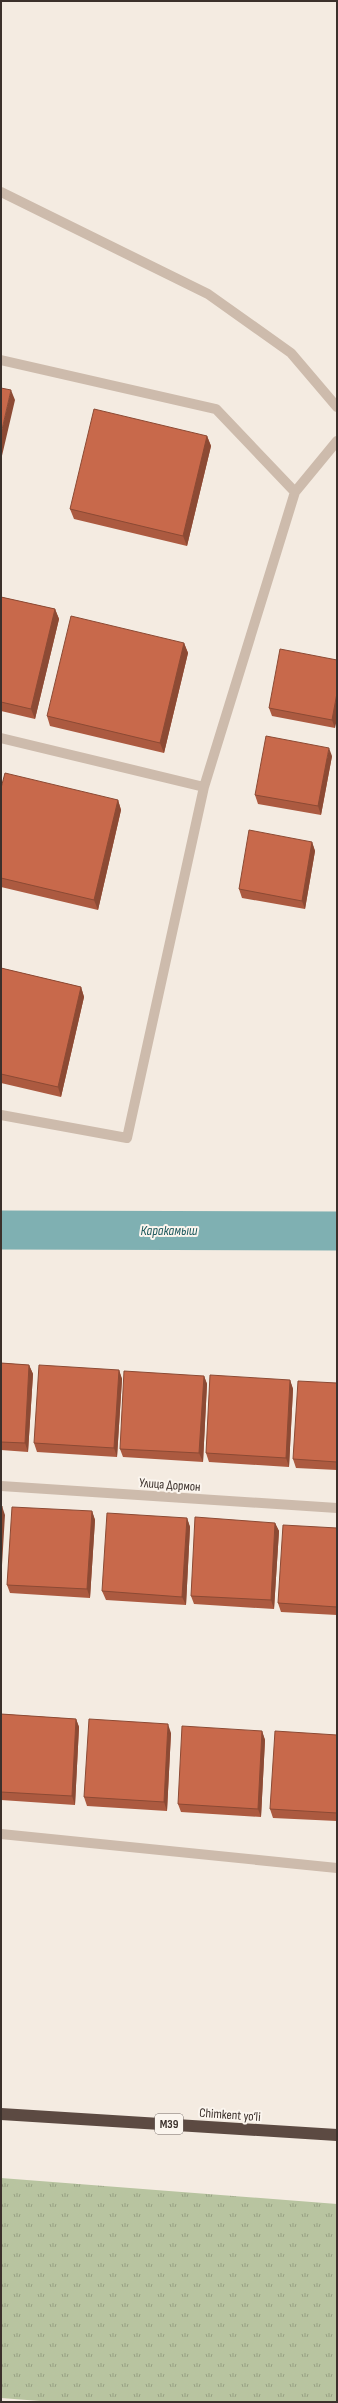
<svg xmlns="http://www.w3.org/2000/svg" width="338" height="2403" font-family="'Sofia Sans Condensed',sans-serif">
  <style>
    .grass { fill: url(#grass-tufts) }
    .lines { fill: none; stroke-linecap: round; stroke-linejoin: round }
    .canal { stroke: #7fb0b2; stroke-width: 39 }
    .street { stroke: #cdbbac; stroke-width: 10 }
    .highway { stroke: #5c4a42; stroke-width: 12 }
    .wall { fill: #ac5a40 }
    .shaded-wall { fill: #8c4a34 }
    .building { fill: #c8694b; stroke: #8c4a34 }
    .labels { text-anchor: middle; stroke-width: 4; stroke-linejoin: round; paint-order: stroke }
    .shield { fill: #fbf5ee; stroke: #756b66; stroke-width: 1 }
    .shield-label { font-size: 12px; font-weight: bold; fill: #3b302b }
    .street-label { font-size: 13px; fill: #3b302b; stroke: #fbf5ee }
    .water-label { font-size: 14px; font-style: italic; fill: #1f5a5e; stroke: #fbf5ee }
  </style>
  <defs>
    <pattern id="grass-tufts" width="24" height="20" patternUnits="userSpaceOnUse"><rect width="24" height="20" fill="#b8c4a0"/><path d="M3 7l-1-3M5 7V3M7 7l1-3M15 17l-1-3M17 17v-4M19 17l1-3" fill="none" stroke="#97a083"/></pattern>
  </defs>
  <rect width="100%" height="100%" fill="#f4ebe1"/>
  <path class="grass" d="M 1,2178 L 337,2204 L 337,2402 L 53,2402 L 1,2398 Z"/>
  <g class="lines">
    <path class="canal" d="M 1,1230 L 337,1231"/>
    <path class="street" d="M 1,192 L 208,294 L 291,353 L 337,407
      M 1,360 L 216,409 L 295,492
      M 1,738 L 204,787
      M 1,1115 L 127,1138 L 204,787 L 295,492 L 337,441
      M 1,1486 L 337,1508
      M 1,1834 L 337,1868"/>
    <path class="highway" d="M 1,2114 L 337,2135"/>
  </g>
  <path class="wall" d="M 207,436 L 211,446 L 187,546 L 74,519 L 70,509 Z
    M 1,597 L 55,609 L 59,619 L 35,719 L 1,711 Z
    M 184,643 L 188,653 L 164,753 L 50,726 L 47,716 Z
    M 337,660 L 335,728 L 272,716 L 269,708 Z
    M 332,756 L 321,815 L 258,804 L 255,795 Z
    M 1,788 L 118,800 L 121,810 L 98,910 L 1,887 Z
    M 312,842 L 315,851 L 305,909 L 242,898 L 239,889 Z
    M 1,968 L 81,987 L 84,997 L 61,1097 L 1,1083 Z
    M 1,1363 L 29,1365 L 33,1374 L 28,1452 L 1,1450 Z
    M 119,1370 L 122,1379 L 117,1457 L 37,1452 L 34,1443 Z
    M 204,1376 L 207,1384 L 203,1462 L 123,1457 L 120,1449 Z
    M 290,1380 L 293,1389 L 289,1467 L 209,1462 L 206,1453 Z
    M 337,1383 L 337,1470 L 296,1468 L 293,1459 Z
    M 92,1511 L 95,1520 L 90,1598 L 10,1593 L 7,1585 Z
    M 187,1518 L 190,1527 L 186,1605 L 106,1600 L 102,1591 Z
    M 275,1523 L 279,1531 L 274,1609 L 194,1604 L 191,1596 Z
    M 337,1528 L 337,1615 L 281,1612 L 278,1603 Z
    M 1,1714 L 76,1719 L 79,1727 L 75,1805 L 1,1800 Z
    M 262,1731 L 265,1740 L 261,1817 L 181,1812 L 178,1804 Z
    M 171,1733 L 167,1811 L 87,1806 L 84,1797 Z
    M 337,1735 L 337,1821 L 273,1818 L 270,1809 Z"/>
  <path class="shaded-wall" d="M 11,390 L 15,400 L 1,460 L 1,434 Z
    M 207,436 L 211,446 L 187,546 L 183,536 Z
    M 55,609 L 59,619 L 35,719 L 31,709 Z
    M 184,643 L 188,653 L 164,753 L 160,743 Z
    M 337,693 L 337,719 L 335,728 L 332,720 Z
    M 329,748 L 332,756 L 321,815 L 318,806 Z
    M 118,800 L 121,810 L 98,910 L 94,900 Z
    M 312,842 L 315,851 L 305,909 L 302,901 Z
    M 81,987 L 84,997 L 61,1097 L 58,1087 Z
    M 29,1365 L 33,1374 L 28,1452 L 25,1443 Z
    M 119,1370 L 122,1379 L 117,1457 L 114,1448 Z
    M 204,1376 L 207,1384 L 203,1462 L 199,1453 Z
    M 290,1380 L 293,1389 L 289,1467 L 286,1458 Z
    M 2,1506 L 5,1515 L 1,1582 L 1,1523 Z
    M 92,1511 L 95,1520 L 90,1598 L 87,1589 Z
    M 187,1518 L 190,1527 L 186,1605 L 182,1597 Z
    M 275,1523 L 279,1531 L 274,1609 L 271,1600 Z
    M 76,1719 L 79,1727 L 75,1805 L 72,1796 Z
    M 168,1724 L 171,1733 L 167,1811 L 164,1802 Z
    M 262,1731 L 265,1740 L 261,1817 L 258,1809 Z"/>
  <path class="building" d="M 1,388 L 11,390 L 1,434 Z
    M 94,409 L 207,436 L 183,536 L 70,509 Z
    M 1,597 L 55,609 L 31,709 L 1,702 Z
    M 71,616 L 184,643 L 160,743 L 47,716 Z
    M 280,649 L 337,660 L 337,693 L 332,720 L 269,708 Z
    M 266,736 L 329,748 L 318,806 L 255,795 Z
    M 5,773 L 118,800 L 94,900 L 1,878 L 1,788 Z
    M 249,830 L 312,842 L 302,901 L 239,889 Z
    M 1,968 L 81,987 L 58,1087 L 1,1074 Z
    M 1,1363 L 29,1365 L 25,1443 L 1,1442 Z
    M 39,1365 L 119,1370 L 114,1448 L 34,1443 Z
    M 124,1371 L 204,1376 L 199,1453 L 120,1449 Z
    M 210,1375 L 290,1380 L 286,1458 L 206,1453 Z
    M 298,1381 L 337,1383 L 337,1462 L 293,1459 Z
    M 1,1506 L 2,1506 L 1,1523 Z
    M 12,1507 L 92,1511 L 87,1589 L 7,1585 Z
    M 107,1513 L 187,1518 L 182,1597 L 102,1591 Z
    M 195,1517 L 275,1523 L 271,1600 L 191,1596 Z
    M 283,1525 L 337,1528 L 337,1607 L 278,1603 Z
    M 1,1714 L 76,1719 L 72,1796 L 1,1792 Z
    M 89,1719 L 168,1724 L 164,1802 L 84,1797 Z
    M 182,1726 L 262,1731 L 258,1809 L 178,1804 Z
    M 275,1731 L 337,1735 L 337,1813 L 270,1809 Z"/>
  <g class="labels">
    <rect class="shield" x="155" y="2114" width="28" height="20" rx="3"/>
    <g class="shield-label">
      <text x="169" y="2128">M39</text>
    </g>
    <g class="street-label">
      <text transform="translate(170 1484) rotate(4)" y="5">Улица Дормон</text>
      <text transform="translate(230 2114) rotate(4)" y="5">Chimkent yo‘li</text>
    </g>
    <g class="water-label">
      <text x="169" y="1235">Каракамыш</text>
    </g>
  </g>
  <rect width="338" height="2403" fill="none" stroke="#3b302b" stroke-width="4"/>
</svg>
